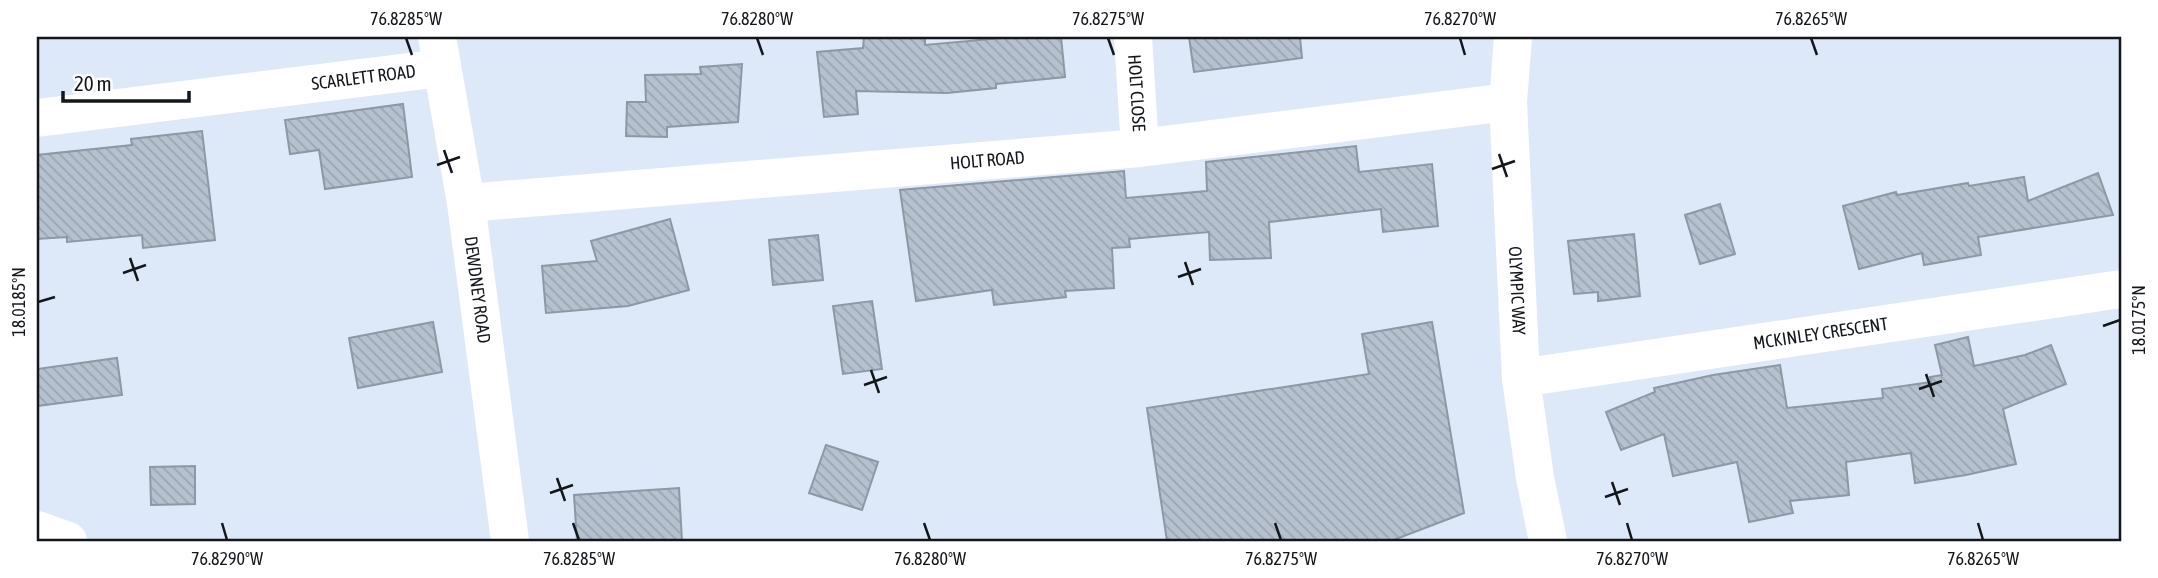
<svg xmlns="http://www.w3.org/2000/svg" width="2158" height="578" font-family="'Asap Condensed',sans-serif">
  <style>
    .building { fill: url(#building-back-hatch); stroke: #8d98a6; stroke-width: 2 }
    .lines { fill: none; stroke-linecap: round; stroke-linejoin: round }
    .minor { stroke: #fff; stroke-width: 38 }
    .ticks { fill: none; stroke: #13171c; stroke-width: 2.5 }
    .labels { text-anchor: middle; stroke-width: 7; stroke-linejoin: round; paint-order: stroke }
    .street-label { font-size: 18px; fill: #13171c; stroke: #fff }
    .neatline { fill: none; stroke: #13171c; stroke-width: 2.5 }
    .ticks-label { font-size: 18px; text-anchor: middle; fill: #13171c }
  </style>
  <defs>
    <pattern id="building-back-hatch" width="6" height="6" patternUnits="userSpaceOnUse" patternTransform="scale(1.75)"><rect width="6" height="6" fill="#b6c1cf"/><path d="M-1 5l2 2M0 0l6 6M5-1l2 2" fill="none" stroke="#9ca5b1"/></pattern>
  </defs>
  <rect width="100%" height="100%" fill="#dde8f8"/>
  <path class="building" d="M 864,37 L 925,37 L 925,45 L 1013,37 L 1061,37 L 1065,77 L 996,84 L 996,88 L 947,93 L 856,91 L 858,114 L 824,117 L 817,52 L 863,48 Z
    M 1189,37 L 1300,37 L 1302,58 L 1194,72 Z
    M 742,64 L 738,122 L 667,127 L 667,137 L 626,136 L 627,102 L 646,102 L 645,75 L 701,74 L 700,67 Z
    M 403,104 L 412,177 L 325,189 L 319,150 L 290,154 L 285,120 Z
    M 202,131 L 215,240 L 143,248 L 142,235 L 67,242 L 67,237 L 37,239 L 37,155 L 132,145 L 131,139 Z
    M 1356,146 L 1359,172 L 1432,164 L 1438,226 L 1383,232 L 1381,209 L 1269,222 L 1271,258 L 1210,260 L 1209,232 L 1129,239 L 1130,247 L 1112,248 L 1114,288 L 1065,291 L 1066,297 L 994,305 L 992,290 L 916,301 L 900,190 L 1124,171 L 1126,198 L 1207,191 L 1206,162 Z
    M 2098,173 L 2113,215 L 1978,237 L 1981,255 L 1924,265 L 1922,253 L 1859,269 L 1843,206 L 1896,192 L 1897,195 L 1968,183 L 1969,186 L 2024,177 L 2028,201 Z
    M 1720,204 L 1735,254 L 1700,264 L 1685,215 Z
    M 670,219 L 689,290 L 628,306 L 546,313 L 542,266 L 597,261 L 591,241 Z
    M 1634,234 L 1640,296 L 1598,301 L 1598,292 L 1574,294 L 1568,241 Z
    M 818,235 L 823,280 L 773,285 L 769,240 Z
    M 872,301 L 882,369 L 843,374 L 833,306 Z
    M 433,322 L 442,372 L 358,388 L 349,338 Z
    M 1432,322 L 1464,513 L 1391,541 L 1167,541 L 1147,408 L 1369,374 L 1362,334 Z
    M 1968,337 L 1974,366 L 2025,355 L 2051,345 L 2066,384 L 2003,409 L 2016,464 L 1966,475 L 1915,483 L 1911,453 L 1846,462 L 1849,495 L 1790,501 L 1793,513 L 1749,522 L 1737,462 L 1673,476 L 1664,434 L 1621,450 L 1606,412 L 1655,392 L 1654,388 L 1713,375 L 1780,365 L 1787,408 L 1883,398 L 1882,389 L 1931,382 L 1930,377 L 1942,375 L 1935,345 Z
    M 117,358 L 122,395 L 37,406 L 37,369 Z
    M 826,445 L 878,462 L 862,510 L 809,493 Z
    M 195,466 L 195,504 L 151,505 L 150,467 Z
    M 679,488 L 682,541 L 577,541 L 574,495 Z"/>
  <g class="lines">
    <g class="minor">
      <path id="s1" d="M 437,37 L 466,203 L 510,541"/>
      <path id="s2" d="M 1133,37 L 1140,148"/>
      <path id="s3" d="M 1513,37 L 1508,102 L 1521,378 L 1535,478 L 1548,541"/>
      <path id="s4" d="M 37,118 L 441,68"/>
      <path id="s5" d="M 466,203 L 1140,148 L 1508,102"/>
      <path id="s6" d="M 1521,378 L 2121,289"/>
      <path d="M 37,530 L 68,541"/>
    </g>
  </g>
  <path class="ticks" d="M 406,38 L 412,55M 757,38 L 763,55M 1108,38 L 1114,55M 1460,38 L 1465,55M 1811,38 L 1817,55M 444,150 L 452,173M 1499,154 L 1507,177M 437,165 L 460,157M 1492,169 L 1515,161M 130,258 L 138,281M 1185,262 L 1193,285M 123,273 L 146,265M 1178,277 L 1201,269M 38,302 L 55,297M 2103,326 L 2120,320M 871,370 L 879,393M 1926,374 L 1934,397M 864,385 L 887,377M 1919,389 L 1942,381M 557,478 L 565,501M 1612,482 L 1620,505M 550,493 L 573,485M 1605,497 L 1628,489M 222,523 L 227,540M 573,523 L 579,540M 924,523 L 930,540M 1275,523 L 1281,540M 1627,523 L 1632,540M 1978,523 L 1983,540"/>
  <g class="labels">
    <g class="street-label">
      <text dy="6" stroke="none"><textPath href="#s4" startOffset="329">SCARLETT ROAD</textPath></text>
      <text dy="6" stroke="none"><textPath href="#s2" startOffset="56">HOLT CLOSE</textPath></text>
      <text dy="6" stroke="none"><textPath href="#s5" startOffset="523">HOLT ROAD</textPath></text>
      <text dy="6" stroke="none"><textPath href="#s1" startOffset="256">DEWDNEY ROAD</textPath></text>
      <text dy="6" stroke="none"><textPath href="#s3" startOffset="254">OLYMPIC WAY</textPath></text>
      <text dy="6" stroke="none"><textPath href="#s6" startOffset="303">MCKINLEY CRESCENT</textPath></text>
    </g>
  </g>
  <rect width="2158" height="578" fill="none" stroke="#ffffff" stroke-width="77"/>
  <path d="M63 91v10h126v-10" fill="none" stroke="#13171c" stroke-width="3.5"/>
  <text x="74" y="91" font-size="21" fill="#13171c" stroke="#ffffff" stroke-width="5" paint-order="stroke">20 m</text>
  <rect x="38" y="38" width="2082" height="502" class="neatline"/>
  <g class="ticks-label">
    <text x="406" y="25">76.8285°W</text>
    <text x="757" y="25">76.8280°W</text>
    <text x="1108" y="25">76.8275°W</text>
    <text x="1460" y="25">76.8270°W</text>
    <text x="1811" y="25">76.8265°W</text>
    <text transform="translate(19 302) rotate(-90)" y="6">18.0185°N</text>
    <text transform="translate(2139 320) rotate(-90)" y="6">18.0175°N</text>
    <text x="227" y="565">76.8290°W</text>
    <text x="579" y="565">76.8285°W</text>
    <text x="930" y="565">76.8280°W</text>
    <text x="1281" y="565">76.8275°W</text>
    <text x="1632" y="565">76.8270°W</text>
    <text x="1983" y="565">76.8265°W</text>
  </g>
</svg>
